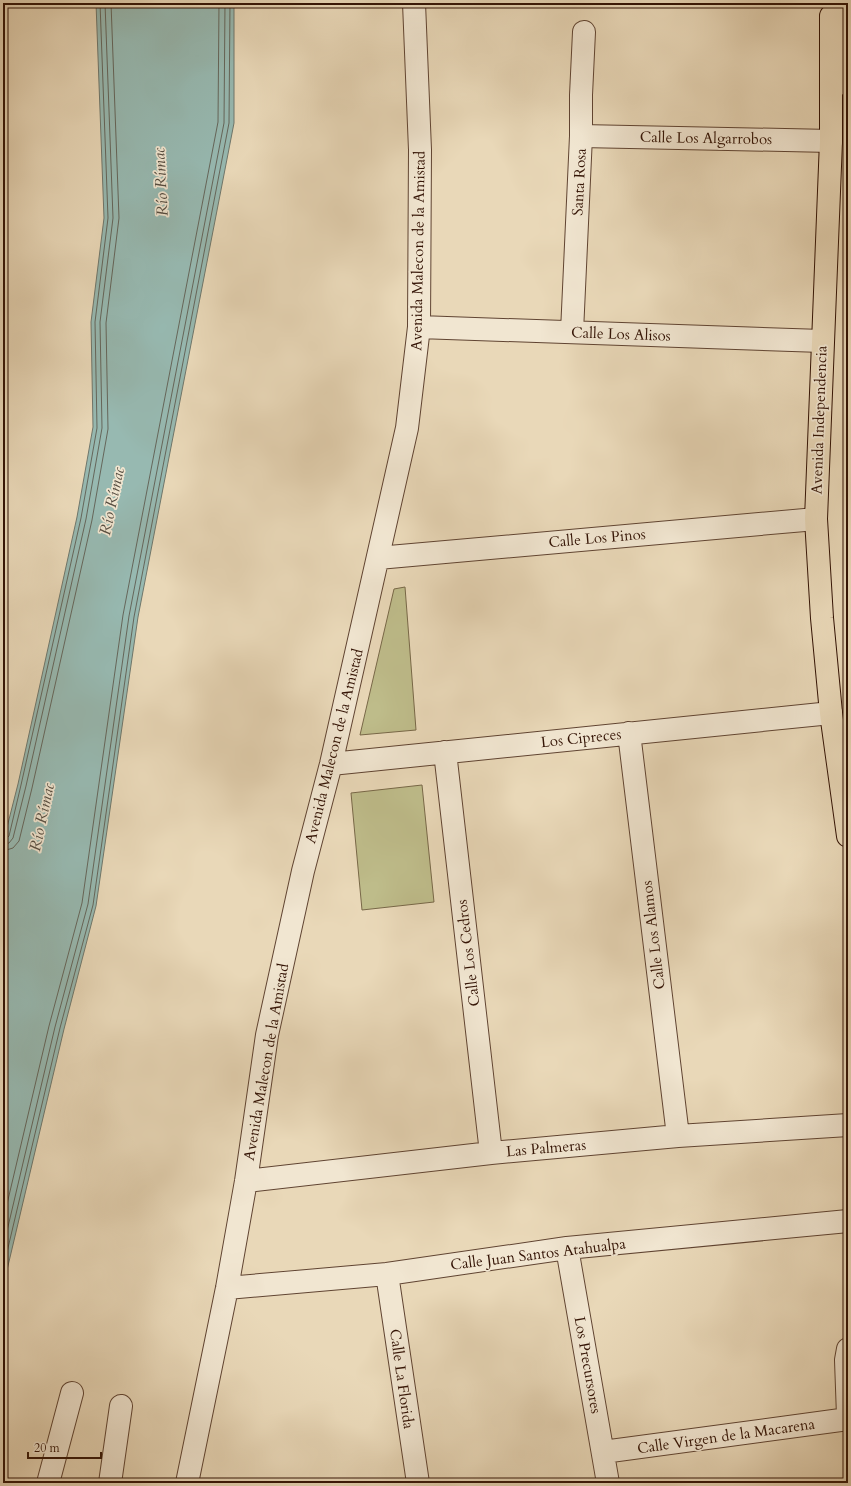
<svg xmlns="http://www.w3.org/2000/svg" width="851" height="1486" font-family="Cardo,serif">
  <style>
    .green { fill: #bebc8a; stroke: #786848 }
    .water { fill: #97b9b1; stroke: #6f776c }
    .lines { fill: none; stroke-linecap: round; stroke-linejoin: round }
    .shore { stroke: #65665b; stroke-width: 1 }
    .minor-casing { stroke: #604432; stroke-width: 24 }
    .major-casing { stroke: #331305; stroke-width: 24 }
    .highway-casing { stroke: #331305; stroke-width: 24 }
    .minor { stroke: #f1e6d1; stroke-width: 22 }
    .major { stroke: #e9d8b8; stroke-width: 22 }
    .highway { stroke: #e9d8b8; stroke-width: 22 }
    .labels { text-anchor: middle; stroke-width: 3.5; stroke-linejoin: round; paint-order: stroke }
    .street-label { font-size: 15px; fill: #331305; stroke: #f1e6d1 }
    .water-label { font-size: 16px; font-style: italic; fill: #564d41; stroke: #f1e6d1 }
  </style>
  <rect width="100%" height="100%" fill="#e9d8b8"/>
  <filter id="stains"><feTurbulence type="fractalNoise" baseFrequency=".005" numOctaves="4"/><feColorMatrix values="0 0 0 0 .2 0 0 0 0 .09 0 0 0 0 .02 0 0 0 .5 -.17"/></filter>
  <radialGradient id="worn" r=".72"><stop offset=".6" stop-color="#630" stop-opacity="0"/><stop offset="1" stop-color="#630" stop-opacity=".3"/></radialGradient>
  <path class="green" d="M 405,587 L 416,730 L 360,735 L 394,589 Z
    M 422,785 L 434,902 L 362,910 L 351,793 Z"/>
  <path class="water" d="M 96,3 L 234,3 L 234,123 L 138,617 L 96,906 L 64,1029 L 3,1287 L 3,843 L 18,784 L 77,517 L 93,427 L 91,322 L 104,218 Z"/>
  <g class="lines">
    <path class="shore" d="M 3,839 L 6,839 L 9,836 L 21,785 L 81,518 L 97,428 L 95,322 L 108,218 L 100,3
      M 3,845 L 9,843 L 13,838 L 26,786 L 86,519 L 102,428 L 100,322 L 113,218 L 105,3
      M 3,851 L 13,848 L 19,841 L 32,788 L 92,520 L 108,429 L 106,323 L 119,218 L 111,3
      M 3,1221 L 49,1026 L 82,903 L 123,615 L 218,122 L 219,3
      M 3,1248 L 55,1027 L 88,904 L 129,616 L 224,123 L 225,3
      M 3,1269 L 60,1028 L 93,905 L 134,617 L 229,123 L 230,3"/>
    <defs>
      <path id="minor" d="M 581,136 L 831,141
        M 419,327 L 822,341
        M 572,332 L 581,136 L 581,95 L 584,32
        M 378,558 L 816,519
        M 629,733 L 678,1136
        M 445,752 L 491,1153
        M 331,764 L 831,713
        M 246,1181 L 491,1153 L 678,1136 L 848,1125
        M 567,1248 L 608,1483
        M 387,1274 L 418,1483
        M 227,1288 L 387,1274 L 567,1248 L 848,1221
        M 848,1349 L 846,1360 L 848,1416
        M 603,1452 L 848,1419
        M 48,1483 L 72,1393
        M 110,1483 L 121,1406
        M 187,1483 L 227,1288 L 246,1181 L 267,1035 L 303,871 L 331,764 L 407,428 L 419,327 L 420,150 L 414,3"/>
      <path id="major" d="M 831,16 L 831,141 L 816,519 L 822,618 L 831,713 L 848,836"/>
      <path id="highway" d="M 836,3 L 848,85"/>
    </defs>
    <use href="#minor" class="minor-casing"/>
    <use href="#major" class="major-casing"/>
    <use href="#highway" class="highway-casing"/>
    <use href="#minor" class="minor"/>
    <use href="#major" class="major"/>
    <use href="#highway" class="highway"/>
  </g>
  <g class="labels">
    <g class="street-label">
      <text transform="translate(706 138) rotate(1)" y="5">Calle Los Algarrobos</text>
      <text transform="translate(579 182) rotate(-87)" y="5">Santa Rosa</text>
      <text transform="translate(418 251) rotate(-89)" y="5">Avenida Malecon de la Amistad</text>
      <text transform="translate(621 334) rotate(2)" y="5">Calle Los Alisos</text>
      <text transform="translate(819 420) rotate(-88)" y="5">Avenida Independencia</text>
      <text transform="translate(597 538) rotate(-5)" y="5">Calle Los Pinos</text>
      <text transform="translate(581 738) rotate(-6)" y="5">Los Cipreces</text>
      <text transform="translate(334 746) rotate(-76)" y="5">Avenida Malecon de la Amistad</text>
      <text transform="translate(653 935) rotate(-97)" y="5">Calle Los Alamos</text>
      <text transform="translate(468 953) rotate(-97)" y="5">Calle Los Cedros</text>
      <text transform="translate(266 1062) rotate(-80)" y="5">Avenida Malecon de la Amistad</text>
      <text transform="translate(546 1148) rotate(-5)" y="5">Las Palmeras</text>
      <text transform="translate(538 1254) rotate(-7)" y="5">Calle Juan Santos Atahualpa</text>
      <text transform="translate(588 1365) rotate(80)" y="5">Los Precursores</text>
      <text transform="translate(402 1379) rotate(82)" y="5">Calle La Florida</text>
      <text transform="translate(726 1436) rotate(-8)" y="5">Calle Virgen de la Macarena</text>
    </g>
    <g class="water-label">
      <text transform="translate(160 182) rotate(-93)" y="6">Río Rímac</text>
      <text transform="translate(111 501) rotate(-78)" y="6">Río Rímac</text>
      <text transform="translate(41 817) rotate(-78)" y="6">Río Rímac</text>
    </g>
  </g>
  <rect width="851" height="1486" fill="none" stroke="#e9d8b8" stroke-width="16"/>
  <rect x="4" y="4" width="843" height="1478" fill="none" stroke="#331305" stroke-width="2"/>
  <rect x="8" y="8" width="835" height="1470" fill="none" stroke="#331305"/>
  <path d="M28 1452v6h73v-6" fill="none" stroke="#331305" stroke-width="2"/>
  <text x="34" y="1452" font-size="12" fill="#331305" stroke="#f1e6d1" stroke-width="3" paint-order="stroke">20 m</text>
  <rect width="100%" height="100%" filter="url(#stains)"/>
  <rect width="100%" height="100%" fill="url(#worn)"/>
</svg>
